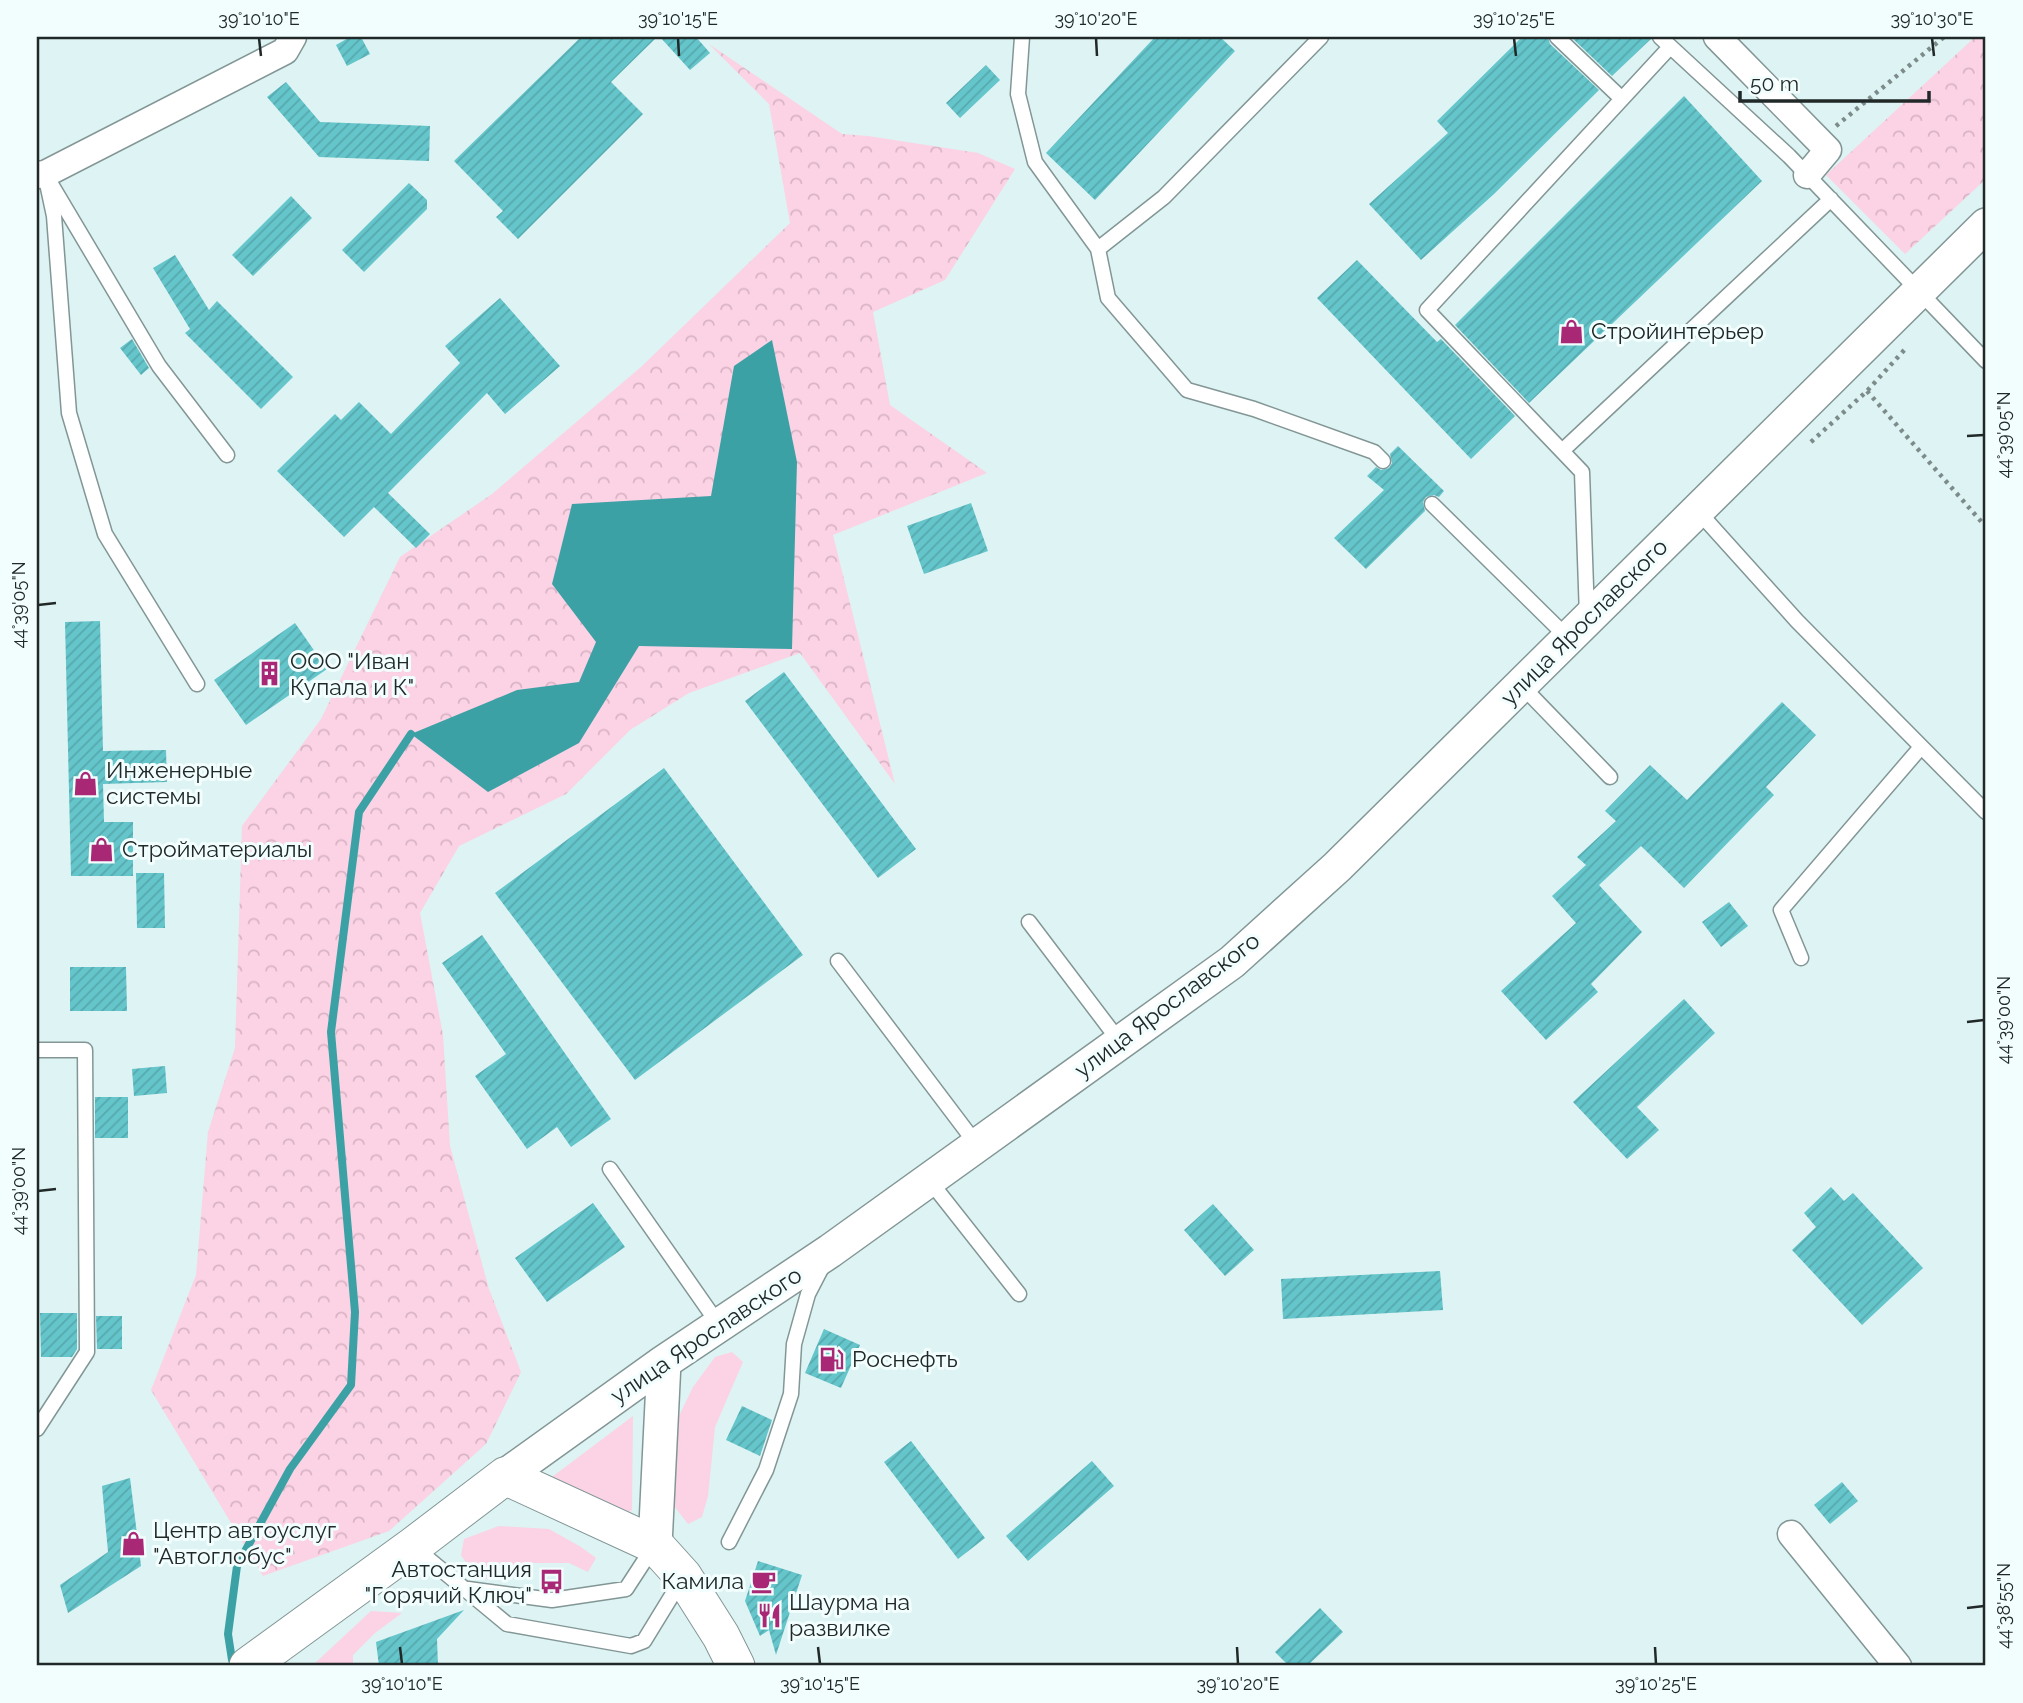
<svg xmlns="http://www.w3.org/2000/svg" width="2023" height="1703" font-family="Raleway,sans-serif">
  <style>
    .green { fill: #fcd2e5 }
    .forest { fill: url(#forest-crowns) }
    .water { fill: #3ca1a5 }
    .lines { fill: none; stroke-linecap: round; stroke-linejoin: round }
    .stream { stroke: #3ca1a5; stroke-width: 8 }
    .building { fill: url(#building-hatch) }
    .service-casing { stroke: #839696; stroke-width: 17 }
    .minor-casing { stroke: #839696; stroke-width: 29 }
    .tertiary-casing { stroke: #839696; stroke-width: 36 }
    .secondary-casing { stroke: #839696; stroke-width: 39 }
    .path { stroke: #7d8b8b; stroke-width: 4.5; stroke-dasharray: 3.5 5; stroke-linecap: butt }
    .service { stroke: #fff; stroke-width: 14 }
    .minor { stroke: #fff; stroke-width: 26 }
    .tertiary { stroke: #fff; stroke-width: 33 }
    .secondary { stroke: #fff; stroke-width: 37 }
    .ticks { fill: none; stroke: #212828; stroke-width: 2.5 }
    .labels { text-anchor: middle; stroke-width: 6; stroke-linejoin: round; paint-order: stroke }
    .poi-label { font-size: 23px; fill: #212828; stroke: #f2fefe; text-anchor: start }
    .street-label { font-size: 23px; fill: #212828; stroke: #f2fefe }
    .neatline { fill: none; stroke: #212828; stroke-width: 2.5 }
    .ticks-label { font-size: 18px; text-anchor: middle; fill: #212828 }
  </style>
  <defs>
    <pattern id="forest-crowns" width="20" height="18" patternUnits="userSpaceOnUse" patternTransform="scale(1.75)"><rect width="20" height="18" fill="#fcd2e5"/><path d="M2 6a3 3 0 1 1 6 0M12 15a3 3 0 1 1 6 0" fill="none" stroke="#d8b4c4"/></pattern>
    <pattern id="building-hatch" width="6" height="6" patternUnits="userSpaceOnUse" patternTransform="scale(1.75)"><rect width="6" height="6" fill="#64c5ca"/><path d="M-1 1l2-2M0 6l6-6M5 7l2-2" fill="none" stroke="#56a9ae"/></pattern>
  </defs>
  <rect width="100%" height="100%" fill="#def3f3"/>
  <path class="green" d="M 732,1352 L 743,1362 L 715,1427 L 708,1496 L 702,1517 L 688,1524 L 674,1506 L 679,1416 L 693,1387 L 715,1357 Z
    M 633,1416 L 632,1510 L 624,1515 L 552,1477 Z
    M 499,1526 L 549,1529 L 581,1547 L 596,1558 L 588,1572 L 569,1563 L 530,1563 L 507,1581 L 476,1578 L 461,1555 L 464,1539 Z
    M 371,1611 L 402,1613 L 375,1633 L 353,1655 L 353,1666 L 314,1664 Z"/>
  <path class="forest" d="M 1975,37 L 1986,37 L 1986,179 L 1905,254 L 1826,175 Z
    M 709,44 L 842,134 L 868,136 L 978,153 L 1015,169 L 945,280 L 873,312 L 890,405 L 987,473 L 833,535 L 895,784 L 800,653 L 689,693 L 630,730 L 566,794 L 459,846 L 420,913 L 443,1035 L 450,1146 L 489,1289 L 521,1372 L 486,1444 L 389,1531 L 263,1576 L 151,1390 L 196,1275 L 208,1132 L 235,1048 L 242,826 L 321,719 L 400,557 L 492,494 L 641,367 L 790,223 L 769,104 Z"/>
  <path class="water" d="M 772,340 L 797,462 L 792,649 L 639,646 L 579,743 L 488,792 L 411,734 L 517,690 L 579,682 L 596,642 L 552,584 L 572,504 L 711,496 L 734,366 Z"/>
  <g class="lines">
    <path class="stream" d="M 232,1660 L 228,1634 L 237,1566 L 290,1469 L 351,1385 L 355,1312 L 331,1032 L 359,812 L 411,734"/>
  </g>
  <path class="building" d="M 350,37 L 361,37 L 370,54 L 347,66 L 336,45 Z
    M 581,37 L 657,37 L 611,82 L 643,114 L 518,239 L 496,217 L 503,211 L 454,161 Z
    M 660,37 L 696,37 L 710,53 L 690,70 Z
    M 1155,37 L 1220,37 L 1235,51 L 1095,200 L 1046,153 Z
    M 1522,37 L 1548,37 L 1550,44 L 1599,90 L 1494,194 L 1421,260 L 1369,204 L 1448,133 L 1437,121 Z
    M 1571,37 L 1651,37 L 1651,39 L 1612,76 Z
    M 986,65 L 1000,80 L 960,118 L 946,103 Z
    M 286,82 L 320,122 L 430,126 L 429,161 L 319,157 L 267,97 Z
    M 1684,96 L 1762,181 L 1529,403 L 1455,325 Z
    M 409,183 L 427,200 L 427,209 L 364,272 L 342,250 Z
    M 291,196 L 312,218 L 253,276 L 232,255 Z
    M 175,255 L 209,310 L 217,301 L 293,377 L 261,409 L 185,333 L 190,329 L 153,268 Z
    M 1357,260 L 1437,342 L 1441,339 L 1515,416 L 1471,459 L 1317,298 Z
    M 500,298 L 560,366 L 505,414 L 487,393 L 388,493 L 430,534 L 416,548 L 374,507 L 344,537 L 277,471 L 335,414 L 341,420 L 359,402 L 391,434 L 460,363 L 445,346 Z
    M 132,339 L 149,368 L 141,375 L 120,348 Z
    M 1398,446 L 1444,491 L 1439,497 L 1434,495 L 1426,497 L 1423,502 L 1425,511 L 1366,569 L 1334,538 L 1384,490 L 1367,476 L 1376,467 L 1381,470 L 1389,468 L 1392,463 L 1390,454 Z
    M 971,503 L 988,551 L 924,574 L 907,526 Z
    M 100,621 L 103,751 L 166,750 L 167,782 L 103,784 L 104,822 L 133,822 L 133,876 L 71,876 L 65,622 Z
    M 295,623 L 327,669 L 246,725 L 214,680 Z
    M 784,672 L 916,849 L 878,878 L 745,701 Z
    M 1782,702 L 1816,735 L 1766,787 L 1774,795 L 1684,888 L 1641,846 L 1599,885 L 1642,932 L 1591,984 L 1598,992 L 1546,1040 L 1501,991 L 1576,923 L 1552,896 L 1586,865 L 1577,857 L 1616,821 L 1605,811 L 1650,765 L 1687,800 Z
    M 664,768 L 803,955 L 635,1080 L 495,893 Z
    M 136,873 L 164,873 L 165,928 L 137,928 Z
    M 1729,902 L 1748,926 L 1721,947 L 1702,922 Z
    M 482,935 L 611,1119 L 571,1147 L 557,1127 L 527,1149 L 475,1076 L 506,1054 L 442,963 Z
    M 70,967 L 126,967 L 127,1011 L 70,1011 Z
    M 1684,999 L 1715,1033 L 1637,1107 L 1659,1130 L 1627,1159 L 1573,1102 Z
    M 165,1066 L 167,1093 L 134,1096 L 132,1069 Z
    M 95,1097 L 128,1097 L 128,1138 L 95,1138 Z
    M 1831,1187 L 1844,1201 L 1853,1193 L 1923,1268 L 1862,1325 L 1792,1250 L 1816,1227 L 1804,1213 Z
    M 593,1203 L 625,1247 L 547,1302 L 515,1258 Z
    M 1213,1204 L 1254,1250 L 1225,1276 L 1184,1230 Z
    M 1440,1271 L 1443,1310 L 1283,1319 L 1281,1279 Z
    M 40,1313 L 77,1313 L 77,1349 L 72,1357 L 41,1357 Z
    M 96,1316 L 122,1316 L 122,1349 L 97,1349 Z
    M 824,1329 L 860,1345 L 841,1388 L 805,1373 Z
    M 742,1406 L 772,1420 L 760,1456 L 726,1440 Z
    M 911,1441 L 985,1538 L 958,1559 L 884,1462 Z
    M 1092,1461 L 1114,1486 L 1028,1561 L 1006,1536 Z
    M 130,1478 L 141,1566 L 68,1613 L 60,1585 L 108,1552 L 102,1486 Z
    M 1842,1482 L 1858,1501 L 1830,1524 L 1814,1505 Z
    M 758,1561 L 802,1575 L 776,1655 L 769,1630 L 760,1636 L 745,1601 Z
    M 1320,1608 L 1343,1632 L 1307,1666 L 1289,1666 L 1275,1652 Z
    M 464,1610 L 437,1639 L 438,1666 L 379,1666 L 376,1642 Z"/>
  <g class="lines">
    <defs>
      <path id="service" d="M 1022,37 L 1018,94 L 1035,162 L 1098,249 L 1108,298 L 1187,390 L 1254,409 L 1374,452 L 1383,461
        M 1557,37 L 1622,99
        M 1660,37 L 1789,156 L 1986,361
        M 45,174 L 54,216 L 69,413 L 105,534 L 197,684
        M 51,184 L 159,366 L 227,455
        M 1098,249 L 1164,197 L 1321,37
        M 1562,451 L 1831,199
        M 1432,504 L 1568,638
        M 1697,510 L 1797,621 L 1986,812
        M 1587,616 L 1582,472 L 1427,310 L 1670,47
        M 1521,685 L 1610,777
        M 1029,922 L 1120,1042
        M 1801,958 L 1781,910 L 1921,747
        M 838,961 L 977,1145
        M 37,1050 L 85,1050 L 87,1352 L 37,1429
        M 610,1169 L 719,1325
        M 929,1180 L 1019,1294
        M 729,1542 L 766,1470 L 791,1394 L 794,1344 L 808,1294 L 822,1267
        M 414,1547 L 507,1624 L 631,1646 L 644,1641 L 682,1579
        M 468,1589 L 552,1600 L 626,1589 L 654,1546"/>
      <path id="minor" d="M 1717,37 L 1828,150 L 1807,175
        M 37,175 L 45,174 L 285,51 L 293,37
        M 1791,1534 L 1898,1666"/>
      <path id="tertiary" d="M 505,1476 L 664,1362 L 830,1251 L 1232,962 L 1337,867 L 1986,225
        M 655,1545 L 664,1362"/>
      <path id="secondary" d="M 248,1666 L 413,1546 L 505,1476 L 655,1545 L 683,1576 L 721,1636 L 736,1666"/>
    </defs>
    <use href="#service" class="service-casing"/>
    <use href="#minor" class="minor-casing"/>
    <use href="#tertiary" class="tertiary-casing"/>
    <use href="#secondary" class="secondary-casing"/>
    <path class="path" d="M 1836,126 L 1944,37
      M 1867,391 L 1986,527
      M 1811,442 L 1867,391 L 1907,347
      M 403,1592 L 429,1596 L 442,1594"/>
    <use href="#service" class="service"/>
    <use href="#minor" class="minor"/>
    <use href="#tertiary" class="tertiary"/>
    <use href="#secondary" class="secondary"/>
  </g>
  <path class="ticks" d="M 259,38 L 261,56M 678,38 L 679,56M 1096,38 L 1097,56M 1514,38 L 1516,56M 1932,38 L 1934,56M 1967,436 L 1984,435M 38,605 L 56,603M 1967,1022 L 1984,1020M 38,1191 L 56,1189M 1967,1608 L 1984,1606M 400,1647 L 402,1664M 818,1647 L 820,1664M 1237,1647 L 1238,1664M 1655,1647 L 1656,1664"/>
  <defs>
    <symbol id="shop-bare" viewBox="-9 -9 18 18"><path d="M-5-2.5h2.3a2.7 3.5 0 0 1 5.4 0H5L5.5 6h-11ZM-1.5-2.5h3a1.5 2.3 0 0 0-3 0Z" fill="#a92876" stroke="#f2fefe" stroke-width="2.5" paint-order="stroke"/></symbol>
    <symbol id="building-bare" viewBox="-9 -9 18 18"><path d="M-4-6H4V6H1V3H-1V6H-4ZM-2.5-4.3h1.7v1.8h-1.7ZM.8-4.3h1.7v1.8H.8ZM-2.5-1h1.7V.8h-1.7ZM.8-1h1.7V.8H.8Z" fill="#a92876" stroke="#f2fefe" stroke-width="2.5" paint-order="stroke"/></symbol>
    <symbol id="fuel-bare" viewBox="-9 -9 18 18"><path d="M-5.5-6h7V0h2V4h1.3V-2.5L3-4.5l.8-.8L6-3V5H2.5V1h-1V6h-7ZM-4.2-4.7v3.2H.2V-4.7Z" fill="#a92876" stroke="#f2fefe" stroke-width="2.5" paint-order="stroke"/></symbol>
    <symbol id="cafe-bare" viewBox="-9 -9 18 18"><path d="M-5.5-4.5H6V0H3Q3 3.5 0 3.5H-2.5Q-5.5 3.5-5.5 0ZM3-3.2v2h1.7v-2ZM-6 4.5H4V6H-6Z" fill="#a92876" stroke="#f2fefe" stroke-width="2.5" paint-order="stroke"/></symbol>
    <symbol id="bus-bare" viewBox="-9 -9 18 18"><path d="M-5-6H5V4H4V6H2V4H-2V6H-4V4H-5ZM-3.5-4V0h7V-4ZM-3.5 1.2v1.5H-2V1.2ZM2 1.2v1.5H3.5V1.2Z" fill="#a92876" stroke="#f2fefe" stroke-width="2.5" paint-order="stroke"/></symbol>
    <symbol id="restaurant-bare" viewBox="-9 -9 18 18"><path d="M-5-6h1v4h1v-4h1v4h1v-4h1v5L-1.5 .5V6h-2V.5L-5-1ZM5-6V6H3V1.5H1.5Q1.5-4 5-6Z" fill="#a92876" stroke="#f2fefe" stroke-width="2.5" paint-order="stroke"/></symbol>
  </defs>
  <g fill-rule="evenodd">
    <use href="#shop-bare" x="1554" y="314" width="35" height="35"/>
    <use href="#building-bare" x="252" y="656" width="35" height="35"/>
    <use href="#shop-bare" x="68" y="766" width="35" height="35"/>
    <use href="#shop-bare" x="84" y="832" width="35" height="35"/>
    <use href="#fuel-bare" x="814" y="1342" width="35" height="35"/>
    <use href="#shop-bare" x="116" y="1526" width="35" height="35"/>
    <use href="#cafe-bare" x="746" y="1564" width="35" height="35"/>
    <use href="#bus-bare" x="534" y="1564" width="35" height="35"/>
    <use href="#restaurant-bare" x="752" y="1598" width="35" height="35"/>
  </g>
  <g class="labels">
    <g class="poi-label">
      <text x="1591" y="339">Стройинтерьер</text>
      <text x="290" y="669">ООО "Иван<tspan x="290" dy="26">Купала и К"</tspan></text>
      <text x="106" y="778">Инженерные<tspan x="106" dy="26">системы</tspan></text>
      <text x="122" y="857">Стройматериалы</text>
      <text x="852" y="1367">Роснефть</text>
      <text x="153" y="1538">Центр автоуслуг<tspan x="153" dy="26">"Автоглобус"</tspan></text>
      <text x="532" y="1577" text-anchor="end">Автостанция<tspan x="532" dy="26">"Горячий Ключ"</tspan></text>
      <text x="744" y="1589" text-anchor="end">Камила</text>
      <text x="789" y="1610">Шаурма на<tspan x="789" dy="26">развилке</tspan></text>
    </g>
    <g class="street-label">
      <text transform="translate(1584 622) rotate(-45)" y="8">улица Ярославского</text>
      <text transform="translate(1167 1005) rotate(-37)" y="8">улица Ярославского</text>
      <text transform="translate(706 1335) rotate(-34)" y="8">улица Ярославского</text>
    </g>
  </g>
  <rect width="2023" height="1703" fill="none" stroke="#f2fefe" stroke-width="77"/>
  <path d="M1740 91v10h189v-10" fill="none" stroke="#212828" stroke-width="3.5"/>
  <text x="1750" y="91" font-size="21" fill="#212828" stroke="#f2fefe" stroke-width="5" paint-order="stroke">50 m</text>
  <rect x="38" y="38" width="1946" height="1626" class="neatline"/>
  <g class="ticks-label">
    <text x="259" y="25">39°10'10"E</text>
    <text x="678" y="25">39°10'15"E</text>
    <text x="1096" y="25">39°10'20"E</text>
    <text x="1514" y="25">39°10'25"E</text>
    <text x="1932" y="25">39°10'30"E</text>
    <text transform="translate(2004 435) rotate(-90)" y="6">44°39'05"N</text>
    <text transform="translate(19 605) rotate(-90)" y="6">44°39'05"N</text>
    <text transform="translate(2004 1020) rotate(-90)" y="6">44°39'00"N</text>
    <text transform="translate(19 1191) rotate(-90)" y="6">44°39'00"N</text>
    <text transform="translate(2004 1606) rotate(-90)" y="6">44°38'55"N</text>
    <text x="402" y="1690">39°10'10"E</text>
    <text x="820" y="1690">39°10'15"E</text>
    <text x="1238" y="1690">39°10'20"E</text>
    <text x="1656" y="1690">39°10'25"E</text>
  </g>
</svg>
